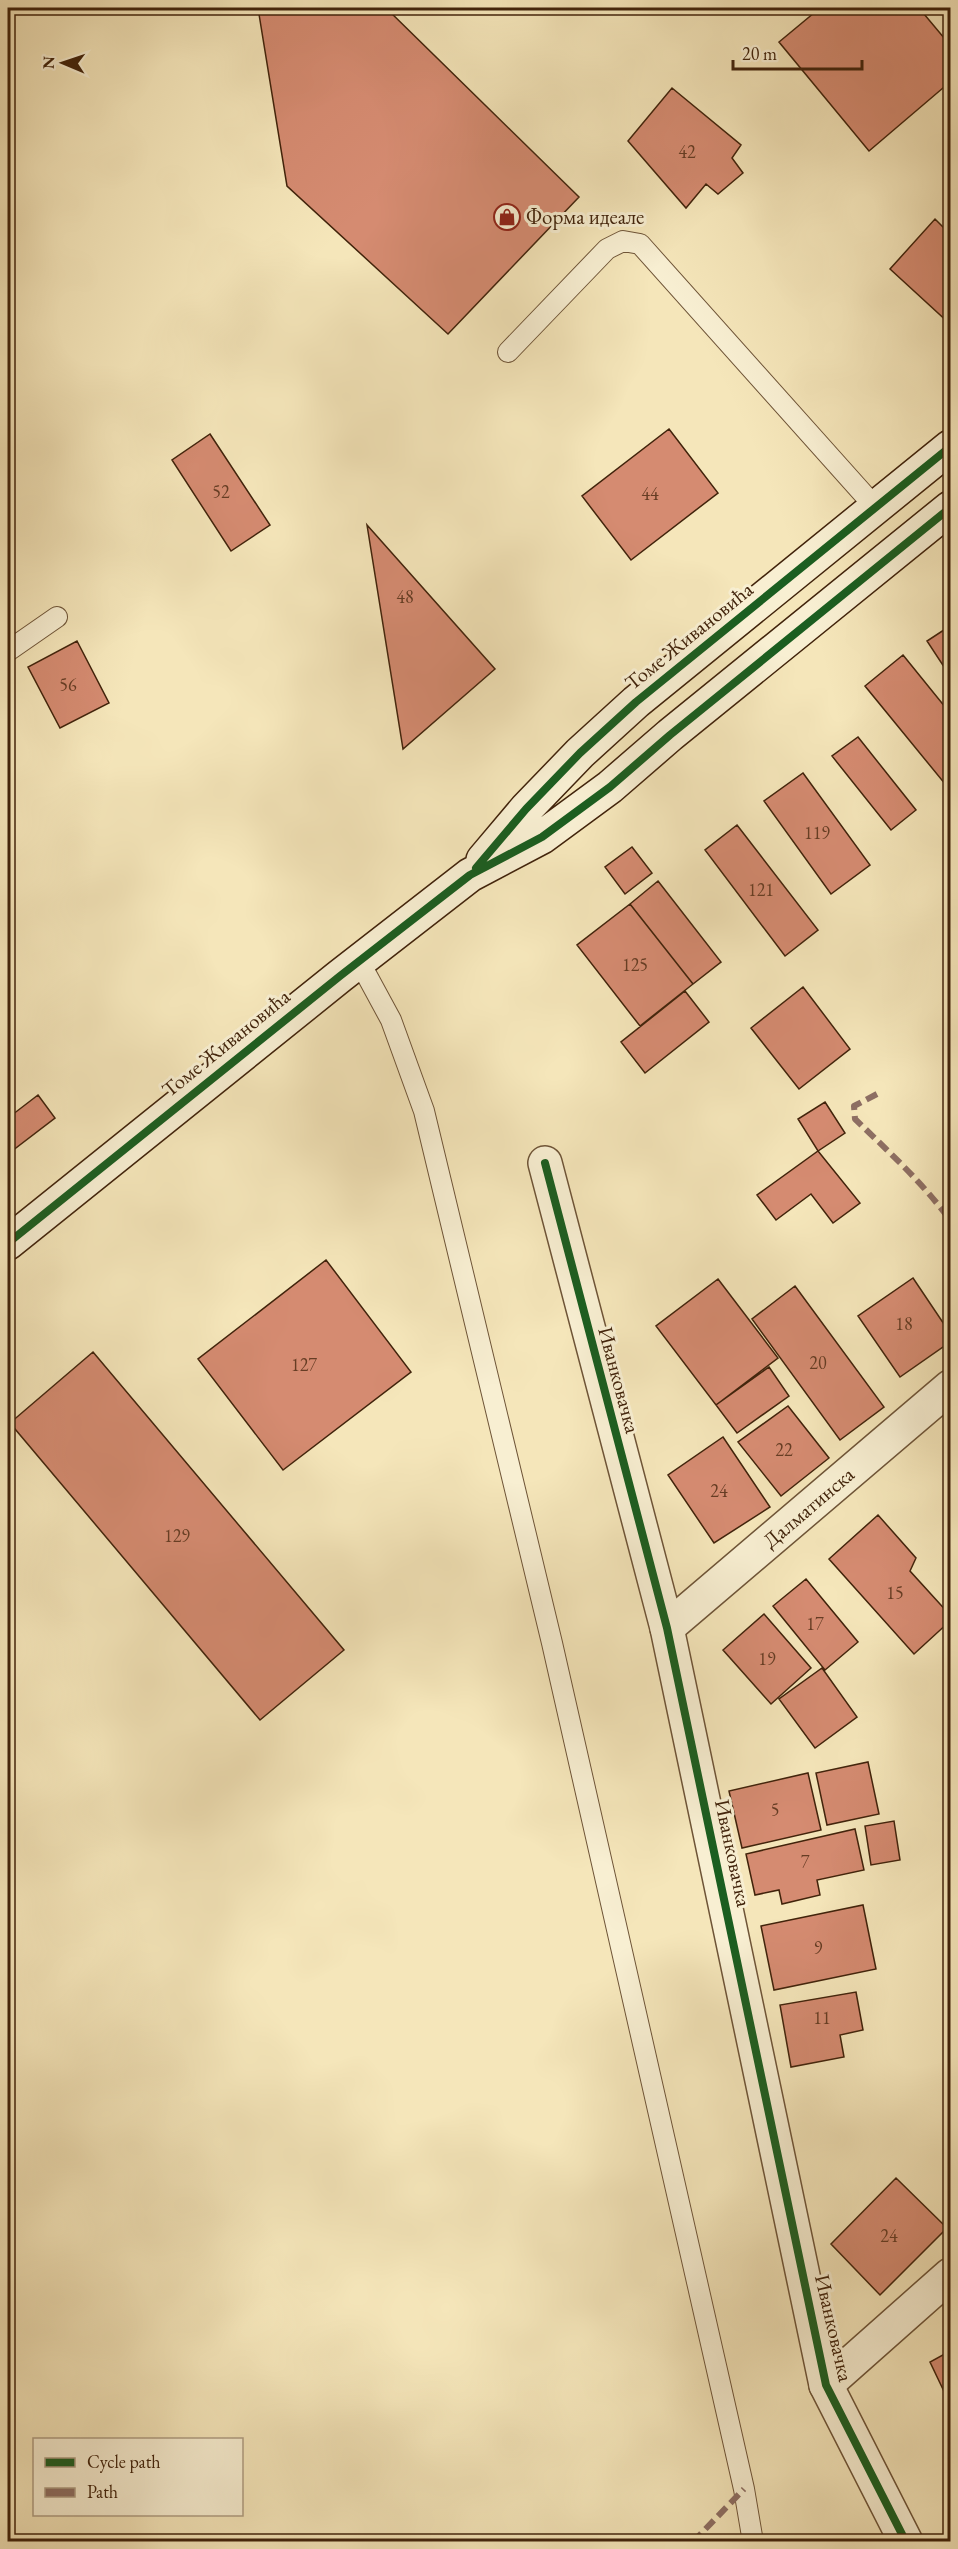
<svg xmlns="http://www.w3.org/2000/svg" width="958" height="2549" font-family="'EB Garamond',serif">
  <style>
    .building { fill: #d58b71; stroke: #41230b; stroke-width: 1.5 }
    .lines { fill: none; stroke-linecap: round; stroke-linejoin: round }
    .lane-casing { stroke: #6e5437; stroke-width: 22 }
    .street-casing { stroke: #6e5437; stroke-width: 36 }
    .secondary-casing { stroke: #41230b; stroke-width: 36 }
    .lane { stroke: #f8efd2; stroke-width: 20 }
    .street { stroke: #f8efd2; stroke-width: 33 }
    .secondary { stroke: #f8efd2; stroke-width: 33 }
    .quiet { stroke: #8d6e63; stroke-width: 6; stroke-dasharray: 12 6; stroke-linecap: butt }
    .cycleway-casing { stroke: #f8efd2; stroke-width: 11 }
    .cycleway { stroke: #1b5e20; stroke-width: 8 }
    .labels { text-anchor: middle; stroke-width: 6; stroke-linejoin: round; paint-order: stroke }
    .number-label { font-size: 18px; fill: #663d24 }
    .poi-label { font-size: 21px; fill: #41230b; stroke: #f8efd2; text-anchor: start }
    .street-label { font-size: 21px; fill: #41230b; stroke: #f8efd2 }
  </style>
  <rect width="100%" height="100%" fill="#f5e6ba"/>
  <filter id="stains"><feTurbulence type="fractalNoise" baseFrequency=".00333" numOctaves="4"/><feColorMatrix values="0 0 0 0 .2 0 0 0 0 .09 0 0 0 0 .02 0 0 0 .5 -.17"/></filter>
  <radialGradient id="worn" r=".72"><stop offset=".6" stop-color="#630" stop-opacity="0"/><stop offset="1" stop-color="#630" stop-opacity=".3"/></radialGradient>
  <path class="building" d="M 258,8 L 386,8 L 579,197 L 448,334 L 287,186 Z
    M 820,8 L 919,8 L 950,45 L 950,82 L 869,151 L 779,42 Z
    M 672,88 L 741,145 L 732,158 L 743,173 L 718,194 L 706,184 L 686,208 L 628,141 Z
    M 935,219 L 950,234 L 950,324 L 890,269 Z
    M 669,429 L 718,493 L 631,560 L 582,496 Z
    M 210,434 L 270,525 L 231,551 L 172,460 Z
    M 367,525 L 495,669 L 403,749 Z
    M 950,626 L 950,676 L 927,641 Z
    M 77,641 L 109,703 L 60,728 L 28,667 Z
    M 903,655 L 950,713 L 950,790 L 865,686 Z
    M 858,737 L 916,810 L 891,830 L 832,756 Z
    M 803,773 L 870,865 L 831,894 L 764,801 Z
    M 737,825 L 818,930 L 785,956 L 705,850 Z
    M 632,847 L 652,873 L 625,894 L 605,867 Z
    M 658,881 L 721,962 L 693,984 L 630,904 Z
    M 630,904 L 693,984 L 640,1026 L 577,945 Z
    M 803,987 L 850,1049 L 799,1089 L 751,1028 Z
    M 685,991 L 709,1022 L 645,1073 L 621,1042 Z
    M 38,1095 L 55,1118 L 8,1154 L 8,1118 Z
    M 825,1102 L 845,1133 L 818,1151 L 798,1119 Z
    M 818,1151 L 860,1203 L 833,1223 L 811,1194 L 776,1220 L 757,1195 Z
    M 326,1260 L 411,1372 L 283,1470 L 198,1359 Z
    M 913,1278 L 950,1333 L 950,1342 L 900,1377 L 858,1316 Z
    M 718,1279 L 778,1358 L 716,1405 L 656,1326 Z
    M 795,1286 L 884,1407 L 840,1440 L 752,1319 Z
    M 93,1352 L 344,1650 L 260,1720 L 10,1423 Z
    M 769,1367 L 789,1396 L 737,1433 L 716,1405 Z
    M 788,1406 L 829,1458 L 781,1496 L 738,1442 Z
    M 723,1437 L 770,1507 L 714,1543 L 668,1475 Z
    M 878,1515 L 916,1558 L 910,1571 L 950,1615 L 950,1621 L 914,1654 L 829,1559 Z
    M 806,1579 L 858,1642 L 825,1670 L 773,1606 Z
    M 764,1614 L 811,1668 L 771,1704 L 723,1650 Z
    M 822,1668 L 857,1717 L 815,1748 L 779,1699 Z
    M 868,1762 L 879,1814 L 827,1825 L 816,1773 Z
    M 808,1773 L 821,1830 L 742,1848 L 729,1791 Z
    M 894,1821 L 900,1860 L 871,1865 L 865,1826 Z
    M 855,1829 L 864,1870 L 817,1880 L 820,1895 L 782,1904 L 779,1890 L 755,1895 L 746,1854 Z
    M 863,1905 L 876,1969 L 774,1990 L 761,1926 Z
    M 856,1992 L 863,2030 L 840,2035 L 844,2057 L 791,2067 L 780,2005 Z
    M 896,2178 L 947,2228 L 880,2295 L 831,2244 Z
    M 950,2351 L 950,2404 L 930,2362 Z"/>
  <g class="lines">
    <defs>
      <path id="lane" d="M 508,352 L 607,249 L 623,241 L 640,244 L 876,508
        M 8,651 L 57,617
        M 359,961 L 391,1020 L 424,1111 L 552,1643 L 744,2489 L 753,2542"/>
      <g id="street">
        <path d="M 545,1163 L 667,1628 L 826,2385 L 906,2542"/>
        <path id="s1" d="M 667,1628 L 950,1387"/>
        <path d="M 826,2385 L 950,2275"/>
      </g>
      <path id="secondary" d="M 483,860 L 526,809 L 580,753 L 636,702 L 950,447
        M 8,1243 L 340,976 L 470,875 L 542,837 L 610,787 L 670,735 L 950,508"/>
    </defs>
    <use href="#lane" class="lane-casing"/>
    <use href="#street" class="street-casing"/>
    <use href="#secondary" class="secondary-casing"/>
    <use href="#lane" class="lane"/>
    <use href="#street" class="street"/>
    <use href="#secondary" class="secondary"/>
    <path class="quiet" d="M 877,1094 L 854,1106 L 855,1119 C 889,1152 922,1182 950,1220
      M 693,2542 L 744,2489"/>
    <defs>
      <path id="cycleway" d="M 476,868 L 526,809 L 580,753 L 636,702 L 950,447
        M 545,1163 L 667,1628 L 826,2385 L 906,2542
        M 8,1243 L 340,976 L 470,875 L 542,837 L 610,787 L 670,735 L 950,508"/>
    </defs>
    <use href="#cycleway" class="cycleway-casing"/>
    <use href="#cycleway" class="cycleway"/>
  </g>
  <defs>
    <symbol id="shop-ring" viewBox="-11 -11 22 22"><circle r="9.5" fill="#f8efd2" stroke="#8f2418" stroke-width="1.5"/><path d="M-5-2.5h2.3a2.7 3.5 0 0 1 5.4 0H5L5.5 6h-11ZM-1.5-2.5h3a1.5 2.3 0 0 0-3 0Z" fill="#8f2418"/></symbol>
  </defs>
  <g fill-rule="evenodd">
    <use href="#shop-ring" x="492" y="202" width="30" height="30"/>
  </g>
  <g class="labels">
    <g class="number-label">
      <text x="687" y="158">42</text>
      <text x="221" y="498">52</text>
      <text x="650" y="500">44</text>
      <text x="405" y="603">48</text>
      <text x="68" y="691">56</text>
      <text x="817" y="839">119</text>
      <text x="761" y="896">121</text>
      <text x="635" y="971">125</text>
      <text x="904" y="1330">18</text>
      <text x="818" y="1369">20</text>
      <text x="304" y="1371">127</text>
      <text x="784" y="1456">22</text>
      <text x="719" y="1497">24</text>
      <text x="177" y="1542">129</text>
      <text x="895" y="1599">15</text>
      <text x="815" y="1630">17</text>
      <text x="767" y="1665">19</text>
      <text x="775" y="1816">5</text>
      <text x="805" y="1868">7</text>
      <text x="818" y="1954">9</text>
      <text x="822" y="2024">11</text>
      <text x="889" y="2242">24</text>
    </g>
    <g class="poi-label">
      <text x="526" y="224">Форма идеале</text>
    </g>
    <g class="street-label">
      <text transform="translate(689 636) rotate(-39)" y="7">Томе Живановића</text>
      <text transform="translate(226 1043) rotate(-39)" y="7">Томе Живановића</text>
      <text transform="translate(619 1380) rotate(75)" y="7">Иванковачка</text>
      <text dy="7" stroke="none"><textPath href="#s1" startOffset="186">Далматинска</textPath></text>
      <text transform="translate(733 1853) rotate(78)" y="7">Иванковачка</text>
      <text transform="translate(834 2328) rotate(77)" y="7">Иванковачка</text>
    </g>
  </g>
  <rect width="958" height="2549" fill="none" stroke="#f5e6ba" stroke-width="30"/>
  <rect x="9" y="9" width="940" height="2531" fill="none" stroke="#41230b" stroke-width="3"/>
  <rect x="15" y="15" width="928" height="2519" fill="none" stroke="#41230b" stroke-width="1.5"/>
  <rect x="33" y="2438" width="210" height="78" fill="#f8efd2" stroke="#af9d82" stroke-width="1.5"/>
  <rect x="45" y="2458" width="30" height="9" fill="#1b5e20" stroke="#af9d82" stroke-width="1.5"/>
  <text x="87" y="2468" font-size="18" fill="#41230b">Cycle path</text>
  <rect x="45" y="2488" width="30" height="9" fill="#8d6e63" stroke="#af9d82" stroke-width="1.5"/>
  <text x="87" y="2498" font-size="18" fill="#41230b">Path</text>
  <g transform="translate(63 63) rotate(272)" stroke="#f8efd2" stroke-width="4.5" paint-order="stroke">
  <path d="M0-4.5L10 22L0 15L-10 22Z" fill="#41230b"/>
  <text y="-9" font-size="16" font-weight="bold" text-anchor="middle" fill="#41230b">N</text>
  </g>
  <path d="M733 60v9h129v-9" fill="none" stroke="#41230b" stroke-width="3"/>
  <text x="742" y="60" font-size="18" fill="#41230b" stroke="#f8efd2" stroke-width="4.5" paint-order="stroke">20 m</text>
  <rect width="100%" height="100%" filter="url(#stains)"/>
  <rect width="100%" height="100%" fill="url(#worn)"/>
</svg>
